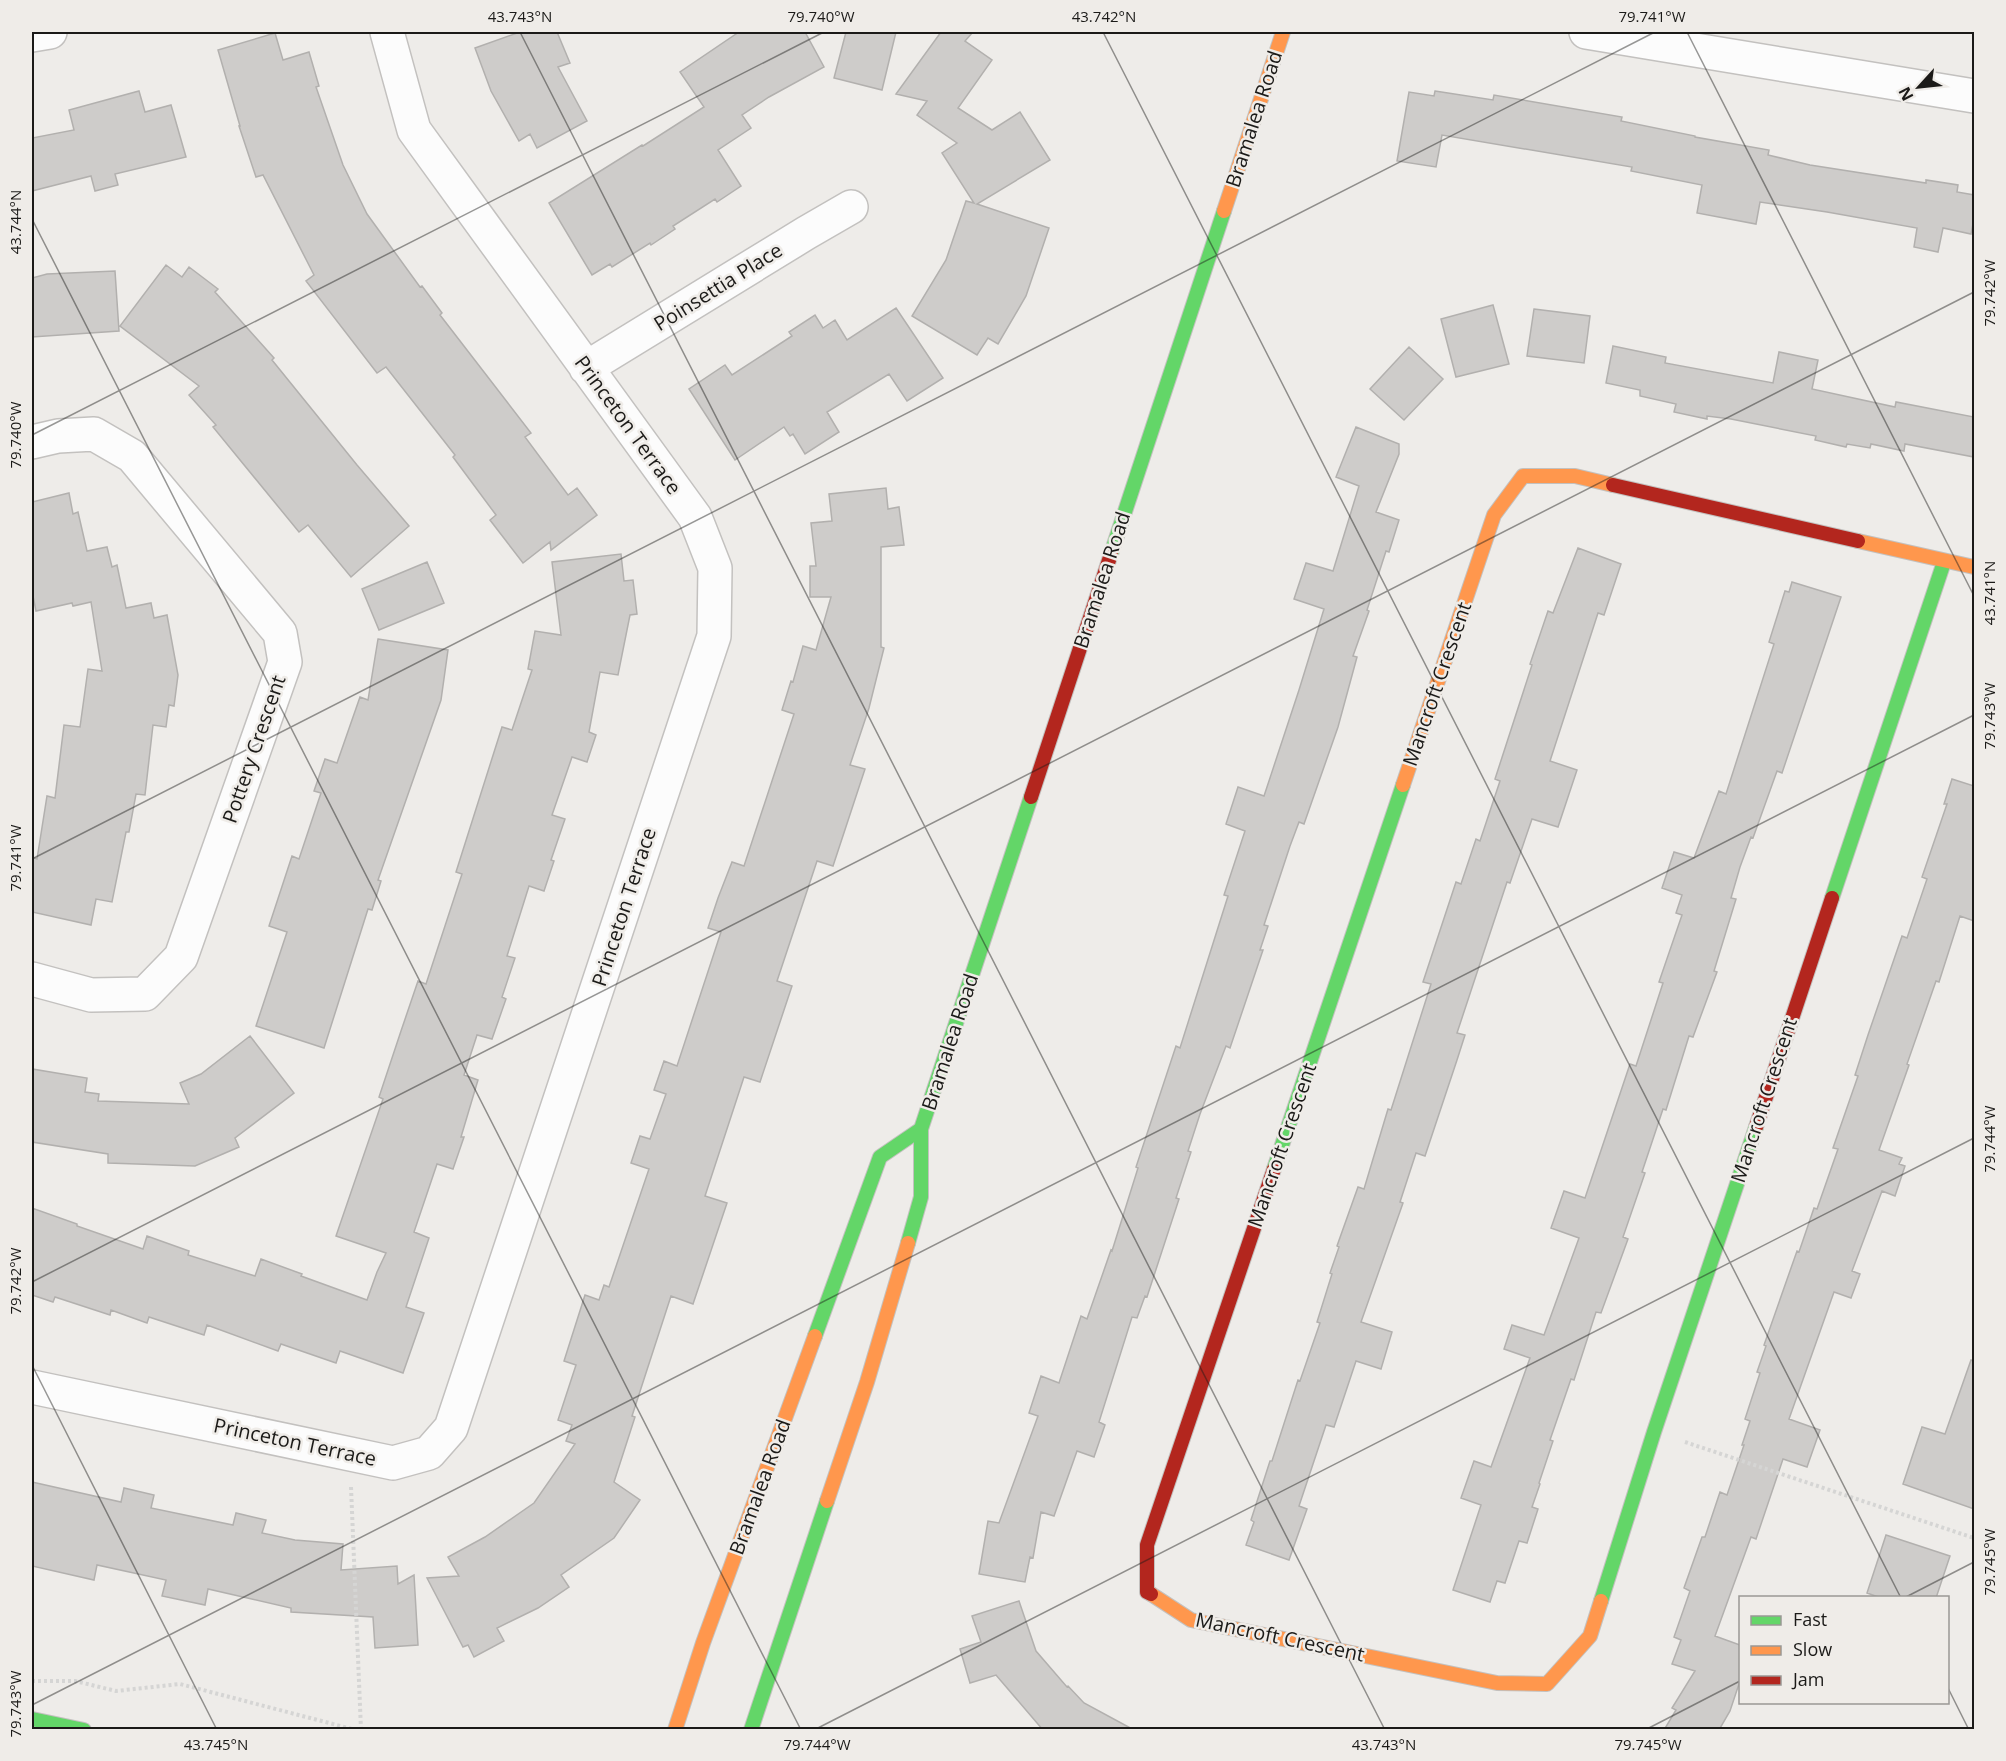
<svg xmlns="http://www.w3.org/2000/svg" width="2006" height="1761" font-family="'Open Sans',sans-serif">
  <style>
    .building { fill: #ceccca; stroke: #b2b0ae; stroke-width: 1.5 }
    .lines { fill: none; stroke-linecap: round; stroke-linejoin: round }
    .street-casing { stroke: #c3c1bf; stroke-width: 36 }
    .fast-casing { stroke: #c3c1bf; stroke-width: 16 }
    .slow-casing { stroke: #c3c1bf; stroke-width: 16 }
    .jam-casing { stroke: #c3c1bf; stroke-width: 16 }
    .path { stroke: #d5d5d4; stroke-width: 4; stroke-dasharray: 3 3; stroke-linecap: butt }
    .street { stroke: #fcfcfc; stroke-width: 33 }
    .fast { stroke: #63d668; stroke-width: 14 }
    .slow { stroke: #ff974d; stroke-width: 14 }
    .jam { stroke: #b3261e; stroke-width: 14 }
    .ticks { fill: none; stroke: #1b1a18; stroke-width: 1.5; stroke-opacity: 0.45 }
    .labels { text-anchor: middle; stroke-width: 5; stroke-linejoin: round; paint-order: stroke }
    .street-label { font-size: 20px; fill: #1b1a18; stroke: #efece8 }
    .neatline { fill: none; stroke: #1b1a18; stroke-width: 2 }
    .ticks-label { font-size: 15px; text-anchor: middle; fill: #1b1a18 }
  </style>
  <rect width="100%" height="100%" fill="#eeece9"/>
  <path class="building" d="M 520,32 L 557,32 L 570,63 L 558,67 L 587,121 L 537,148 L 530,134 L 519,141 L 491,91 L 475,48 Z
    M 739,32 L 805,32 L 824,67 L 769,97 L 742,115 L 751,128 L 718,150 L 741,186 L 717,202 L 715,199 L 673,226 L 675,229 L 651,245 L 650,243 L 612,267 L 610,264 L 592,275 L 549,203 L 642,145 L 643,146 L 704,107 L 680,72 Z
    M 846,32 L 896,32 L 882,90 L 834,78 Z
    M 941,32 L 973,32 L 965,41 L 992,60 L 958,108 L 992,130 L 1020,112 L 1050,160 L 977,204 L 1049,228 L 1026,296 L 998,344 L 988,338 L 977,355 L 912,316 L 946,260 L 966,201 L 974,203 L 942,153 L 957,143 L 917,115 L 927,101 L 896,94 Z
    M 275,33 L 283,60 L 309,52 L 319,86 L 316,87 L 343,165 L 367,214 L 420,287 L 422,286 L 442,313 L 440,315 L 531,433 L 525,437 L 568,495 L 577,488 L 597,515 L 551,550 L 550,542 L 523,563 L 490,520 L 496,515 L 453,457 L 455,455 L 386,367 L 377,373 L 306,281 L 314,275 L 263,175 L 256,177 L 239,126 L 240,126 L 218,50 Z
    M 139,91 L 145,112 L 171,105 L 186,157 L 115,174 L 118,185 L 95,191 L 91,176 L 32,191 L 32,138 L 74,130 L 69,110 Z
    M 1435,91 L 1493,100 L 1494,95 L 1622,117 L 1621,121 L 1695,136 L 1695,137 L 1769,150 L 1768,155 L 1810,165 L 1926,183 L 1926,180 L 1958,185 L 1957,192 L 1974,195 L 1974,219 L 1971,234 L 1943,228 L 1938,252 L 1914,247 L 1917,228 L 1827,212 L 1760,202 L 1756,224 L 1697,213 L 1702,185 L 1631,171 L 1632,167 L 1442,135 L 1436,167 L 1397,161 L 1409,92 L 1434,96 Z
    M 166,265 L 182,277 L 189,267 L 218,289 L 215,292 L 274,358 L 272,360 L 357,465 L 409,526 L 351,577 L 308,525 L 299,532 L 213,427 L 216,425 L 189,395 L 199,386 L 120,326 Z
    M 115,271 L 119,331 L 32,337 L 32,278 L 47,274 Z
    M 1493,305 L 1509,364 L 1456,377 L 1441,319 Z
    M 896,308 L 943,378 L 907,401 L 889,374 L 827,412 L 839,432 L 805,454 L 793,434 L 790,436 L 784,427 L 735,460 L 689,389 L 725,365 L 732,375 L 792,336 L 789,332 L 815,315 L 823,328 L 835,320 L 847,340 Z
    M 1534,309 L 1590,316 L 1584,363 L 1527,356 Z
    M 1613,346 L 1666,357 L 1665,363 L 1773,383 L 1779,352 L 1818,360 L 1812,389 L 1895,407 L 1896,402 L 1974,417 L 1974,457 L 1905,444 L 1904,451 L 1871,444 L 1870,448 L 1847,444 L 1846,447 L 1815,440 L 1816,436 L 1731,419 L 1707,416 L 1707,419 L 1674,412 L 1676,404 L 1640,396 L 1640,390 L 1606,383 Z
    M 1409,347 L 1443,379 L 1404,420 L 1370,389 Z
    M 1356,427 L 1399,444 L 1399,454 L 1376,512 L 1399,520 L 1389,552 L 1386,551 L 1367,610 L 1369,611 L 1353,656 L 1357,657 L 1338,727 L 1304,824 L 1299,822 L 1290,846 L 1264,925 L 1268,926 L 1260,950 L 1263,950 L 1230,1048 L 1226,1046 L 1200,1114 L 1188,1151 L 1191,1152 L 1176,1198 L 1179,1199 L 1147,1297 L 1145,1296 L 1137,1318 L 1132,1317 L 1099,1422 L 1105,1425 L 1094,1457 L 1077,1451 L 1054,1516 L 1041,1512 L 1033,1558 L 1030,1557 L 1025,1582 L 979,1574 L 988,1521 L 999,1523 L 1038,1416 L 1029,1413 L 1041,1376 L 1059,1383 L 1081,1316 L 1087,1319 L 1111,1250 L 1112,1251 L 1138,1168 L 1136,1167 L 1176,1046 L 1180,1048 L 1228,896 L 1224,895 L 1245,831 L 1226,824 L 1238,787 L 1264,796 L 1299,690 L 1324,609 L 1294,599 L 1306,563 L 1333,571 L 1359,486 L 1336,477 Z
    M 886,488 L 888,509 L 899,507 L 904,545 L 881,547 L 881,647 L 884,648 L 869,708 L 850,765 L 865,769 L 833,866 L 817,861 L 777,981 L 792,986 L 760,1082 L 744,1077 L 705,1196 L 727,1203 L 693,1304 L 671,1296 L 632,1416 L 635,1417 L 614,1482 L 640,1500 L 614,1538 L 561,1575 L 569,1587 L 538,1608 L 497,1628 L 504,1641 L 474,1657 L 468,1645 L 463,1647 L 427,1578 L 459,1576 L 448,1557 L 485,1537 L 534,1503 L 575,1444 L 566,1441 L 572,1425 L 558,1420 L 576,1365 L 564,1361 L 585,1295 L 599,1300 L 604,1285 L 609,1287 L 649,1169 L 631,1163 L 640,1136 L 650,1139 L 666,1094 L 654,1090 L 664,1061 L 677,1066 L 721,932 L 708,928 L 718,898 L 732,862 L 744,866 L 794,714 L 782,710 L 791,681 L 793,682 L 803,646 L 816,650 L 831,597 L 810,597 L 810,566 L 816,566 L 811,523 L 832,521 L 829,494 Z
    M 69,493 L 73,514 L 78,512 L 87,551 L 107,547 L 112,567 L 117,565 L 126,608 L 151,603 L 154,618 L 167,615 L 178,675 L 174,706 L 169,705 L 166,727 L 153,725 L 145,795 L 136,794 L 129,832 L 126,832 L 112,902 L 96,899 L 91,925 L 32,912 L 32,857 L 37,859 L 47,796 L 55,798 L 64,725 L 80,727 L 88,669 L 102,671 L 91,602 L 73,606 L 72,603 L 36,611 L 32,591 L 32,502 Z
    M 1578,548 L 1621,564 L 1604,615 L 1598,613 L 1550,761 L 1577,770 L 1558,827 L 1532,819 L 1510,883 L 1507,882 L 1457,1033 L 1465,1035 L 1457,1060 L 1425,1156 L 1416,1153 L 1400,1202 L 1403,1203 L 1361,1322 L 1392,1332 L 1381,1369 L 1356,1361 L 1334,1427 L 1326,1425 L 1299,1506 L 1307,1509 L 1289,1560 L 1246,1545 L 1254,1522 L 1251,1520 L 1270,1461 L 1272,1461 L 1298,1380 L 1300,1381 L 1320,1323 L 1317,1322 L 1332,1274 L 1330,1273 L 1339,1247 L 1337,1246 L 1358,1187 L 1364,1189 L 1388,1109 L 1391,1110 L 1431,984 L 1423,982 L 1456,882 L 1461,884 L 1476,839 L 1480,841 L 1500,781 L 1495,779 L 1532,665 L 1530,664 L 1548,611 L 1553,613 Z
    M 621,554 L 624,581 L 633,580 L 637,614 L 630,615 L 618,675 L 600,672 L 589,732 L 596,735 L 587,762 L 572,757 L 552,815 L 565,819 L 551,860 L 554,861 L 544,891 L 529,886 L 507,956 L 515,958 L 502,997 L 506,999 L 492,1039 L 477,1035 L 464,1075 L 478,1080 L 461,1137 L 464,1137 L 453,1169 L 437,1164 L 414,1232 L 429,1238 L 406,1307 L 424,1313 L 403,1373 L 340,1351 L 336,1363 L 281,1344 L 278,1351 L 207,1325 L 204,1335 L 149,1317 L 147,1323 L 111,1310 L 110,1315 L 55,1297 L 53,1302 L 32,1295 L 32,1208 L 77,1224 L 77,1226 L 143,1249 L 147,1236 L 189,1251 L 188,1255 L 255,1276 L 261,1259 L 302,1274 L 301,1276 L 367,1300 L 377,1272 L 386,1253 L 336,1236 L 383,1099 L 379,1097 L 401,1031 L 418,981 L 426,984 L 462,874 L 456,872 L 502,727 L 512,730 L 532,670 L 528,669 L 535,631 L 561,635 L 552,562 Z
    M 427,562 L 444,603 L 379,630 L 362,589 Z
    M 1792,582 L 1841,597 L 1782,773 L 1777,771 L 1753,838 L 1751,837 L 1740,867 L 1731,898 L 1736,899 L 1714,971 L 1717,972 L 1693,1037 L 1689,1036 L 1666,1110 L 1663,1109 L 1642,1172 L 1645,1173 L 1623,1237 L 1628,1239 L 1601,1313 L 1596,1312 L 1574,1380 L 1571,1379 L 1550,1440 L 1553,1441 L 1539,1483 L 1540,1484 L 1532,1507 L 1538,1509 L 1527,1543 L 1519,1541 L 1505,1583 L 1497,1581 L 1490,1602 L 1453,1590 L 1481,1505 L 1461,1498 L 1474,1461 L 1491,1467 L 1530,1358 L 1504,1349 L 1512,1325 L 1544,1335 L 1579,1238 L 1551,1228 L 1564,1191 L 1585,1198 L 1630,1064 L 1636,1066 L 1663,983 L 1659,982 L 1682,915 L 1676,913 L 1682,895 L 1662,888 L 1674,852 L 1694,858 L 1719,791 L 1726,794 L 1774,644 L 1769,642 L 1785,591 L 1789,592 Z
    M 378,639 L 448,650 L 441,700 L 378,880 L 381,881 L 372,910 L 368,909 L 324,1048 L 256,1026 L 287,932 L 269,926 L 292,856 L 299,859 L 321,793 L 314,791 L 325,759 L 337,763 L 360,697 L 368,700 Z
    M 1952,779 L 1974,786 L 1974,921 L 1960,916 L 1939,982 L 1936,981 L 1907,1064 L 1909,1065 L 1879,1150 L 1902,1158 L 1899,1164 L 1905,1166 L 1895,1196 L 1882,1191 L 1852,1271 L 1860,1274 L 1851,1298 L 1834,1292 L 1789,1419 L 1820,1430 L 1807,1467 L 1783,1459 L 1756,1539 L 1751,1537 L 1715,1636 L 1740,1645 L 1740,1681 L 1730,1711 L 1719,1730 L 1664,1730 L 1676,1710 L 1672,1708 L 1695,1671 L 1672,1664 L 1681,1640 L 1674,1637 L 1690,1591 L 1684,1588 L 1702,1537 L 1705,1537 L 1720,1492 L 1727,1495 L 1744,1445 L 1742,1445 L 1750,1421 L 1745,1419 L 1760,1373 L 1757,1372 L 1766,1346 L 1764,1345 L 1797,1251 L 1799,1252 L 1814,1208 L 1817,1209 L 1838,1149 L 1833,1148 L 1858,1076 L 1855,1075 L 1868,1035 L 1902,936 L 1907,938 L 1927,879 L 1922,877 L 1947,804 L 1944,804 Z
    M 250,1036 L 294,1093 L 235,1138 L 239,1147 L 195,1166 L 108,1163 L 108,1154 L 32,1142 L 32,1069 L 87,1078 L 85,1092 L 99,1094 L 98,1101 L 189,1104 L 180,1083 L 201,1074 Z
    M 1971,1360 L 1974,1361 L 1974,1509 L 1903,1484 L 1922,1427 L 1945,1434 Z
    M 32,1482 L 121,1502 L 124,1488 L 154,1495 L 151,1508 L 233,1525 L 236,1513 L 266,1520 L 262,1533 L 295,1540 L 343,1544 L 341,1570 L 397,1566 L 398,1584 L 414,1575 L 418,1645 L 375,1648 L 373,1617 L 291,1612 L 291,1608 L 208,1589 L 205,1605 L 162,1596 L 166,1580 L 97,1565 L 94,1580 L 32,1566 Z
    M 1886,1535 L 1950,1556 L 1936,1598 L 1881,1598 L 1867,1593 Z
    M 1019,1601 L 1036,1651 L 1067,1687 L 1068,1686 L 1084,1703 L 1134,1730 L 1043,1730 L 996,1675 L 970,1683 L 960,1649 L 981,1642 L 972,1616 Z"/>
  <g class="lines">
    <defs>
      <path id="street" d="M 1586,32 L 1974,96
        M 32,35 L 50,32
        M 586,368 L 806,233 L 851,207
        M 32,442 L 58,436 L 94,434 L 132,456 L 280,633 L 285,662 L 181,957 L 145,994 L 91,995 L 32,979
        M 32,1387 L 393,1463 L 429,1453 L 451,1428 L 714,636 L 715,568 L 695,517 L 414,130 L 387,32"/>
      <path id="fast" d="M 1111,554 L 1224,211
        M 1832,898 L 1944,562
        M 1274,1169 L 1403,785
        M 908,1243 L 921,1197 L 921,1129 L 1031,797
        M 815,1336 L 880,1157 L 921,1129
        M 1601,1601 L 1654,1432 L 1756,1127
        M 32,1719 L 84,1730
        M 751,1730 L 827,1501"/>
      <path id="slow" d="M 1224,211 L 1283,32
        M 1858,541 L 1974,567
        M 1403,785 L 1494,515 L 1523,476 L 1575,476 L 1613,485
        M 827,1501 L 867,1382 L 908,1243
        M 1151,1594 L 1191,1620 L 1497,1683 L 1547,1684 L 1590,1636 L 1601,1601
        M 675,1730 L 703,1643 L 815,1336"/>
      <path id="jam" d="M 1613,485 L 1858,541
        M 1031,797 L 1111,554
        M 1756,1127 L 1832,898
        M 1151,1594 L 1147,1592 L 1147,1545 L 1274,1169"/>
    </defs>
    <use href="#street" class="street-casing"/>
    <use href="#fast" class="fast-casing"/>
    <use href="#slow" class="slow-casing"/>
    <use href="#jam" class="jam-casing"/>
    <path class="path" d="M 1685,1442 L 1974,1538
      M 351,1487 L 361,1730
      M 32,1681 L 75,1681 L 116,1691 L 180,1684 L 356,1730"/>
    <use href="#street" class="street"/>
    <use href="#fast" class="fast"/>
    <use href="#slow" class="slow"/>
    <use href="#jam" class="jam"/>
  </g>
  <path class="ticks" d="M 520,32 L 1385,1730M 1103,32 L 1901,1598M 1687,32 L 1974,596M 32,219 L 801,1730M 32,435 L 824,32M 32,859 L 1655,32M 32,1282 L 1974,292M 32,1365 L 217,1730M 1904,1598 L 1974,1562M 1948,1688 L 1969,1730M 32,1705 L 1974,715M 814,1730 L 1974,1138M 1645,1730 L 1740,1681"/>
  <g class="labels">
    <g class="street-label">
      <text transform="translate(1254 119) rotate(-72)" y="7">Bramalea Road</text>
      <text transform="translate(718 287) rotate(-32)" y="7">Poinsettia Place</text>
      <text transform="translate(628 425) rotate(54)" y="7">Princeton Terrace</text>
      <text transform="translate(1102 580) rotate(-72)" y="7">Bramalea Road</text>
      <text transform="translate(1437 684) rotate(-71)" y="7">Mancroft Crescent</text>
      <text transform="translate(254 749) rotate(-71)" y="7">Pottery Crescent</text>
      <text transform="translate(624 907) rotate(-72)" y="7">Princeton Terrace</text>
      <text transform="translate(950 1042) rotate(-72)" y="7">Bramalea Road</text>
      <text transform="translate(1764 1100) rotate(-72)" y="7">Mancroft Crescent</text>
      <text transform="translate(1282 1145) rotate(-71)" y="7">Mancroft Crescent</text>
      <text transform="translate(295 1442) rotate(12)" y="7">Princeton Terrace</text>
      <text transform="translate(760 1487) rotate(-70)" y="7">Bramalea Road</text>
      <text transform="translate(1280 1637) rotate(12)" y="7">Mancroft Crescent</text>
    </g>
  </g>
  <rect width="2006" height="1761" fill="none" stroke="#efece8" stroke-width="66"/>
  <rect x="1739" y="1596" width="210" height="108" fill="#efece8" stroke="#9a9895" stroke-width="1.5"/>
  <rect x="1751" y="1616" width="30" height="9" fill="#63d668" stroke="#9a9895" stroke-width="1.5"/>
  <text x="1793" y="1626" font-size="18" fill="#1b1a18">Fast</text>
  <rect x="1751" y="1646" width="30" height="9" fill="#ff974d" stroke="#9a9895" stroke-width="1.5"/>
  <text x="1793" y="1656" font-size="18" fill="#1b1a18">Slow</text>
  <rect x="1751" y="1676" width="30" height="9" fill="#b3261e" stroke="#9a9895" stroke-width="1.5"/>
  <text x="1793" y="1686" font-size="18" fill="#1b1a18">Jam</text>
  <g transform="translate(1919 87) rotate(243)" stroke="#efece8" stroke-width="4.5" paint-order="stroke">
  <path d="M0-4.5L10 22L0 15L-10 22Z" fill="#1b1a18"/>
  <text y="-9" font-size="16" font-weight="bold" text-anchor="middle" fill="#1b1a18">N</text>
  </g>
  <rect x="33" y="33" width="1940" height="1695" class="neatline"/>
  <g class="ticks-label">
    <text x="520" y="22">43.743°N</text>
    <text x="821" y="22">79.740°W</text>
    <text x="1104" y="22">43.742°N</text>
    <text x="1652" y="22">79.741°W</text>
    <text transform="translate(16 222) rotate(-90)" y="5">43.744°N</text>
    <text transform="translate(1990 293) rotate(-90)" y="5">79.742°W</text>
    <text transform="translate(16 435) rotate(-90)" y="5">79.740°W</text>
    <text transform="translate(1990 593) rotate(-90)" y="5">43.741°N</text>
    <text transform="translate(1990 716) rotate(-90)" y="5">79.743°W</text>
    <text transform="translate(16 858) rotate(-90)" y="5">79.741°W</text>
    <text transform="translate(1990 1139) rotate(-90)" y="5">79.744°W</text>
    <text transform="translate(16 1281) rotate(-90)" y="5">79.742°W</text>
    <text transform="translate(1990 1562) rotate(-90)" y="5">79.745°W</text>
    <text transform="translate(16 1704) rotate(-90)" y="5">79.743°W</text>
    <text x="216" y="1750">43.745°N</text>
    <text x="817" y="1750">79.744°W</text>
    <text x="1384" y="1750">43.743°N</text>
    <text x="1648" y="1750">79.745°W</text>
  </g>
</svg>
